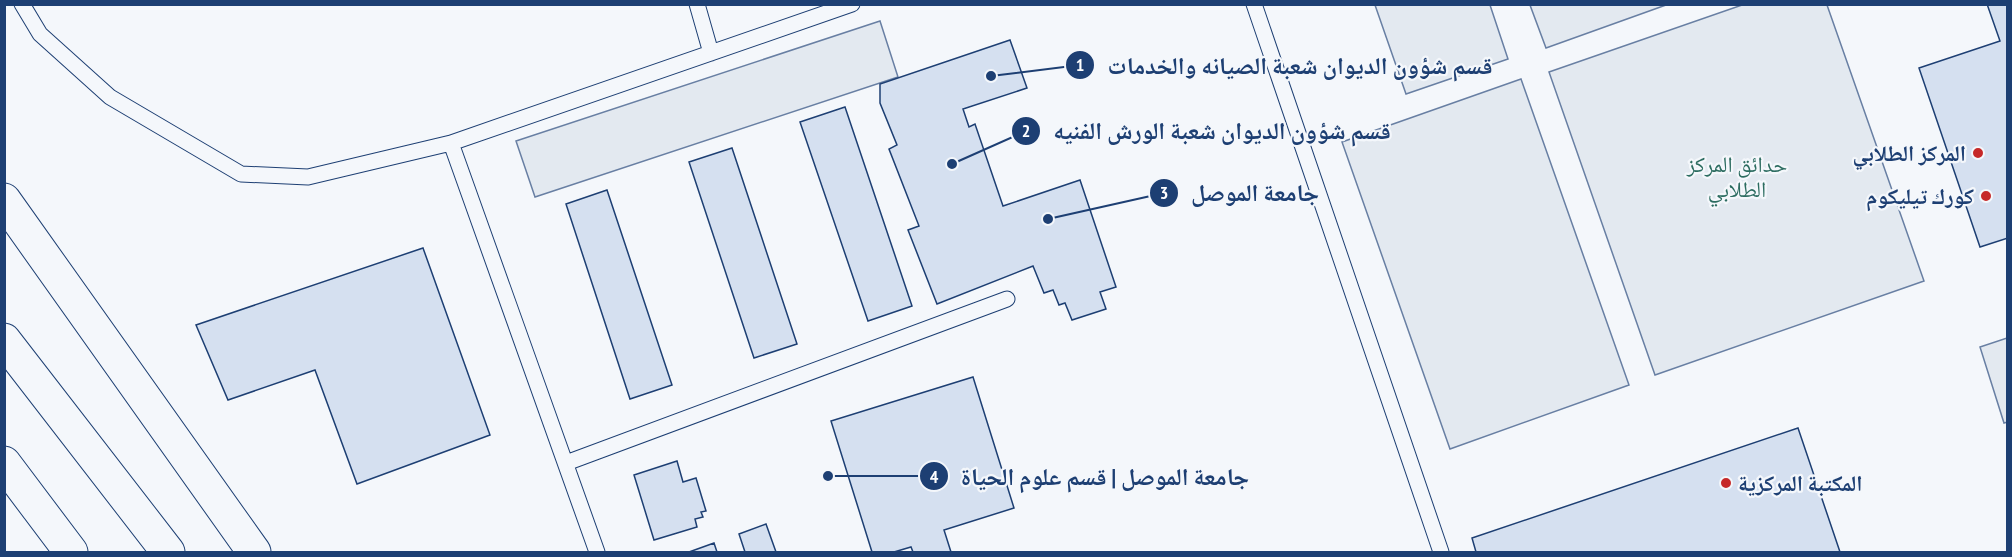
<svg xmlns="http://www.w3.org/2000/svg" width="2012" height="557" font-family="'PT Sans Narrow','Noto Naskh Arabic',sans-serif">
  <style>
    .green { fill: #e3e9f0; stroke: #687fa3; stroke-width: 1.5 }
    .building { fill: #d5e0f0; stroke: #1d3f73; stroke-width: 1.5 }
    .lines { fill: none; stroke-linecap: round; stroke-linejoin: round }
    .lane-casing { stroke: #1d3f73; stroke-width: 17 }
    .secondary-casing { stroke: #1d3f73; stroke-width: 35 }
    .highway-casing { stroke: #1d3f73; stroke-width: 35 }
    .lane { stroke: #f4f7fb; stroke-width: 15 }
    .secondary { stroke: #f4f7fb; stroke-width: 33 }
    .highway { stroke: #f4f7fb; stroke-width: 33 }
    .poi-dot { fill: #c62828; stroke: #f4f7fb; stroke-width: 2 }
    .labels { text-anchor: middle; stroke-width: 4.5; stroke-linejoin: round; paint-order: stroke }
    .poi-label { font-size: 22px; font-weight: bold; fill: #1d3f73; stroke: #f4f7fb; text-anchor: end }
    .park-label { font-size: 22px; fill: #2c6c60; stroke: #f4f7fb }
    .leader { fill: none; stroke: #1d3f73; stroke-width: 2 }
    .callout-dot { fill: #1d3f73; stroke: #f4f7fb; stroke-width: 2 }
    .mark-label { font-size: 18px; text-anchor: middle; font-weight: bold; fill: #fff }
    .callout-label { font-size: 24px; text-anchor: middle; font-weight: bold; fill: #1d3f73; stroke: #f4f7fb; stroke-width: 4.5; stroke-linejoin: round; paint-order: stroke }
  </style>
  <rect width="100%" height="100%" fill="#f4f7fb"/>
  <path class="green" d="M 1375,5 L 1490,5 L 1508,59 L 1406,94 Z
    M 1530,5 L 1530,4 L 1666,5 L 1546,48 Z
    M 1742,5 L 1827,5 L 1924,281 L 1655,375 L 1549,72 Z
    M 880,21 L 898,77 L 535,197 L 516,141 Z
    M 1521,79 L 1629,385 L 1450,449 L 1342,142 Z
    M 2007,338 L 2008,422 L 2004,423 L 1980,347 Z"/>
  <path class="building" d="M 1987,4 L 2008,4 L 2008,238 L 1980,247 L 1919,68 L 2000,41 Z
    M 1010,40 L 1027,88 L 963,109 L 969,127 L 975,124 L 1003,206 L 1080,180 L 1116,287 L 1100,292 L 1106,309 L 1072,320 L 1065,303 L 1059,305 L 1053,290 L 1044,293 L 1033,266 L 937,304 L 908,230 L 919,226 L 889,149 L 897,145 L 880,103 L 880,84 Z
    M 845,107 L 912,306 L 868,321 L 800,122 Z
    M 732,148 L 797,344 L 754,358 L 689,162 Z
    M 607,190 L 672,385 L 630,399 L 566,204 Z
    M 423,248 L 490,435 L 357,484 L 315,370 L 228,400 L 196,325 Z
    M 973,377 L 1014,508 L 944,530 L 951,552 L 913,552 L 911,547 L 894,552 L 872,552 L 831,421 Z
    M 1798,428 L 1840,552 L 1476,552 L 1472,538 Z
    M 677,461 L 683,482 L 696,478 L 706,511 L 701,512 L 703,517 L 695,519 L 697,527 L 654,540 L 634,475 Z
    M 766,524 L 776,552 L 745,552 L 739,534 Z
    M 714,543 L 717,552 L 689,552 Z"/>
  <g class="lines">
    <defs>
      <path id="lane" d="M 22,4 L 40,34 L 110,97 L 241,174 L 308,177 L 451,143 L 852,4
        M 697,4 L 711,53
        M 1254,4 L 1441,552
        M 451,143 L 597,552
        M 566,463 L 1007,299"/>
      <path id="secondary" d="M 4,200 L 254,552"/>
      <path id="highway" d="M 4,340 L 168,552
        M 4,463 L 71,552"/>
    </defs>
    <use href="#lane" class="lane-casing"/>
    <use href="#secondary" class="secondary-casing"/>
    <use href="#highway" class="highway-casing"/>
    <use href="#lane" class="lane"/>
    <use href="#secondary" class="secondary"/>
    <use href="#highway" class="highway"/>
  </g>
  <g class="poi-dot">
    <circle cx="1978" cy="153" r="6"/>
    <circle cx="1986" cy="196" r="6"/>
    <circle cx="1726" cy="483" r="6"/>
  </g>
  <g class="labels">
    <g class="poi-label">
      <text x="1966" y="161">المركز الطلابي</text>
      <text x="1974" y="204">كورك تيليكوم</text>
      <text x="1738" y="491" text-anchor="start">المكتبة المركزية</text>
    </g>
    <g class="park-label">
      <text x="1737" y="172">حدائق المركز<tspan x="1737" dy="25">الطلابي</tspan></text>
    </g>
  </g>
  <path class="leader" d="M991 76L1080 65M952 164L1026 131M1048 219L1164 193M828 476L934 476"/>
  <g class="callout-dot">
    <circle cx="991" cy="76" r="6"/>
    <circle cx="952" cy="164" r="6"/>
    <circle cx="1048" cy="219" r="6"/>
    <circle cx="828" cy="476" r="6"/>
    <circle cx="1080" cy="65" r="15"/>
    <circle cx="1026" cy="131" r="15"/>
    <circle cx="1164" cy="193" r="15"/>
    <circle cx="934" cy="476" r="15"/>
  </g>
  <g class="mark-label">
    <text x="1080" y="71">1</text>
    <text x="1026" y="137">2</text>
    <text x="1164" y="199">3</text>
    <text x="934" y="483">4</text>
  </g>
  <g class="callout-label">
    <text x="1300" y="74">قسم شؤون الديوان شعبة الصيانه والخدمات</text>
    <text x="1222" y="139">قسم شؤون الديوان شعبة الورش الفنيه</text>
    <text x="1255" y="201">جامعة الموصل</text>
    <text x="1105" y="485">جامعة الموصل | قسم علوم الحياة</text>
  </g>
  <rect width="2012" height="557" fill="none" stroke="#1d3f73" stroke-width="12"/>
</svg>
